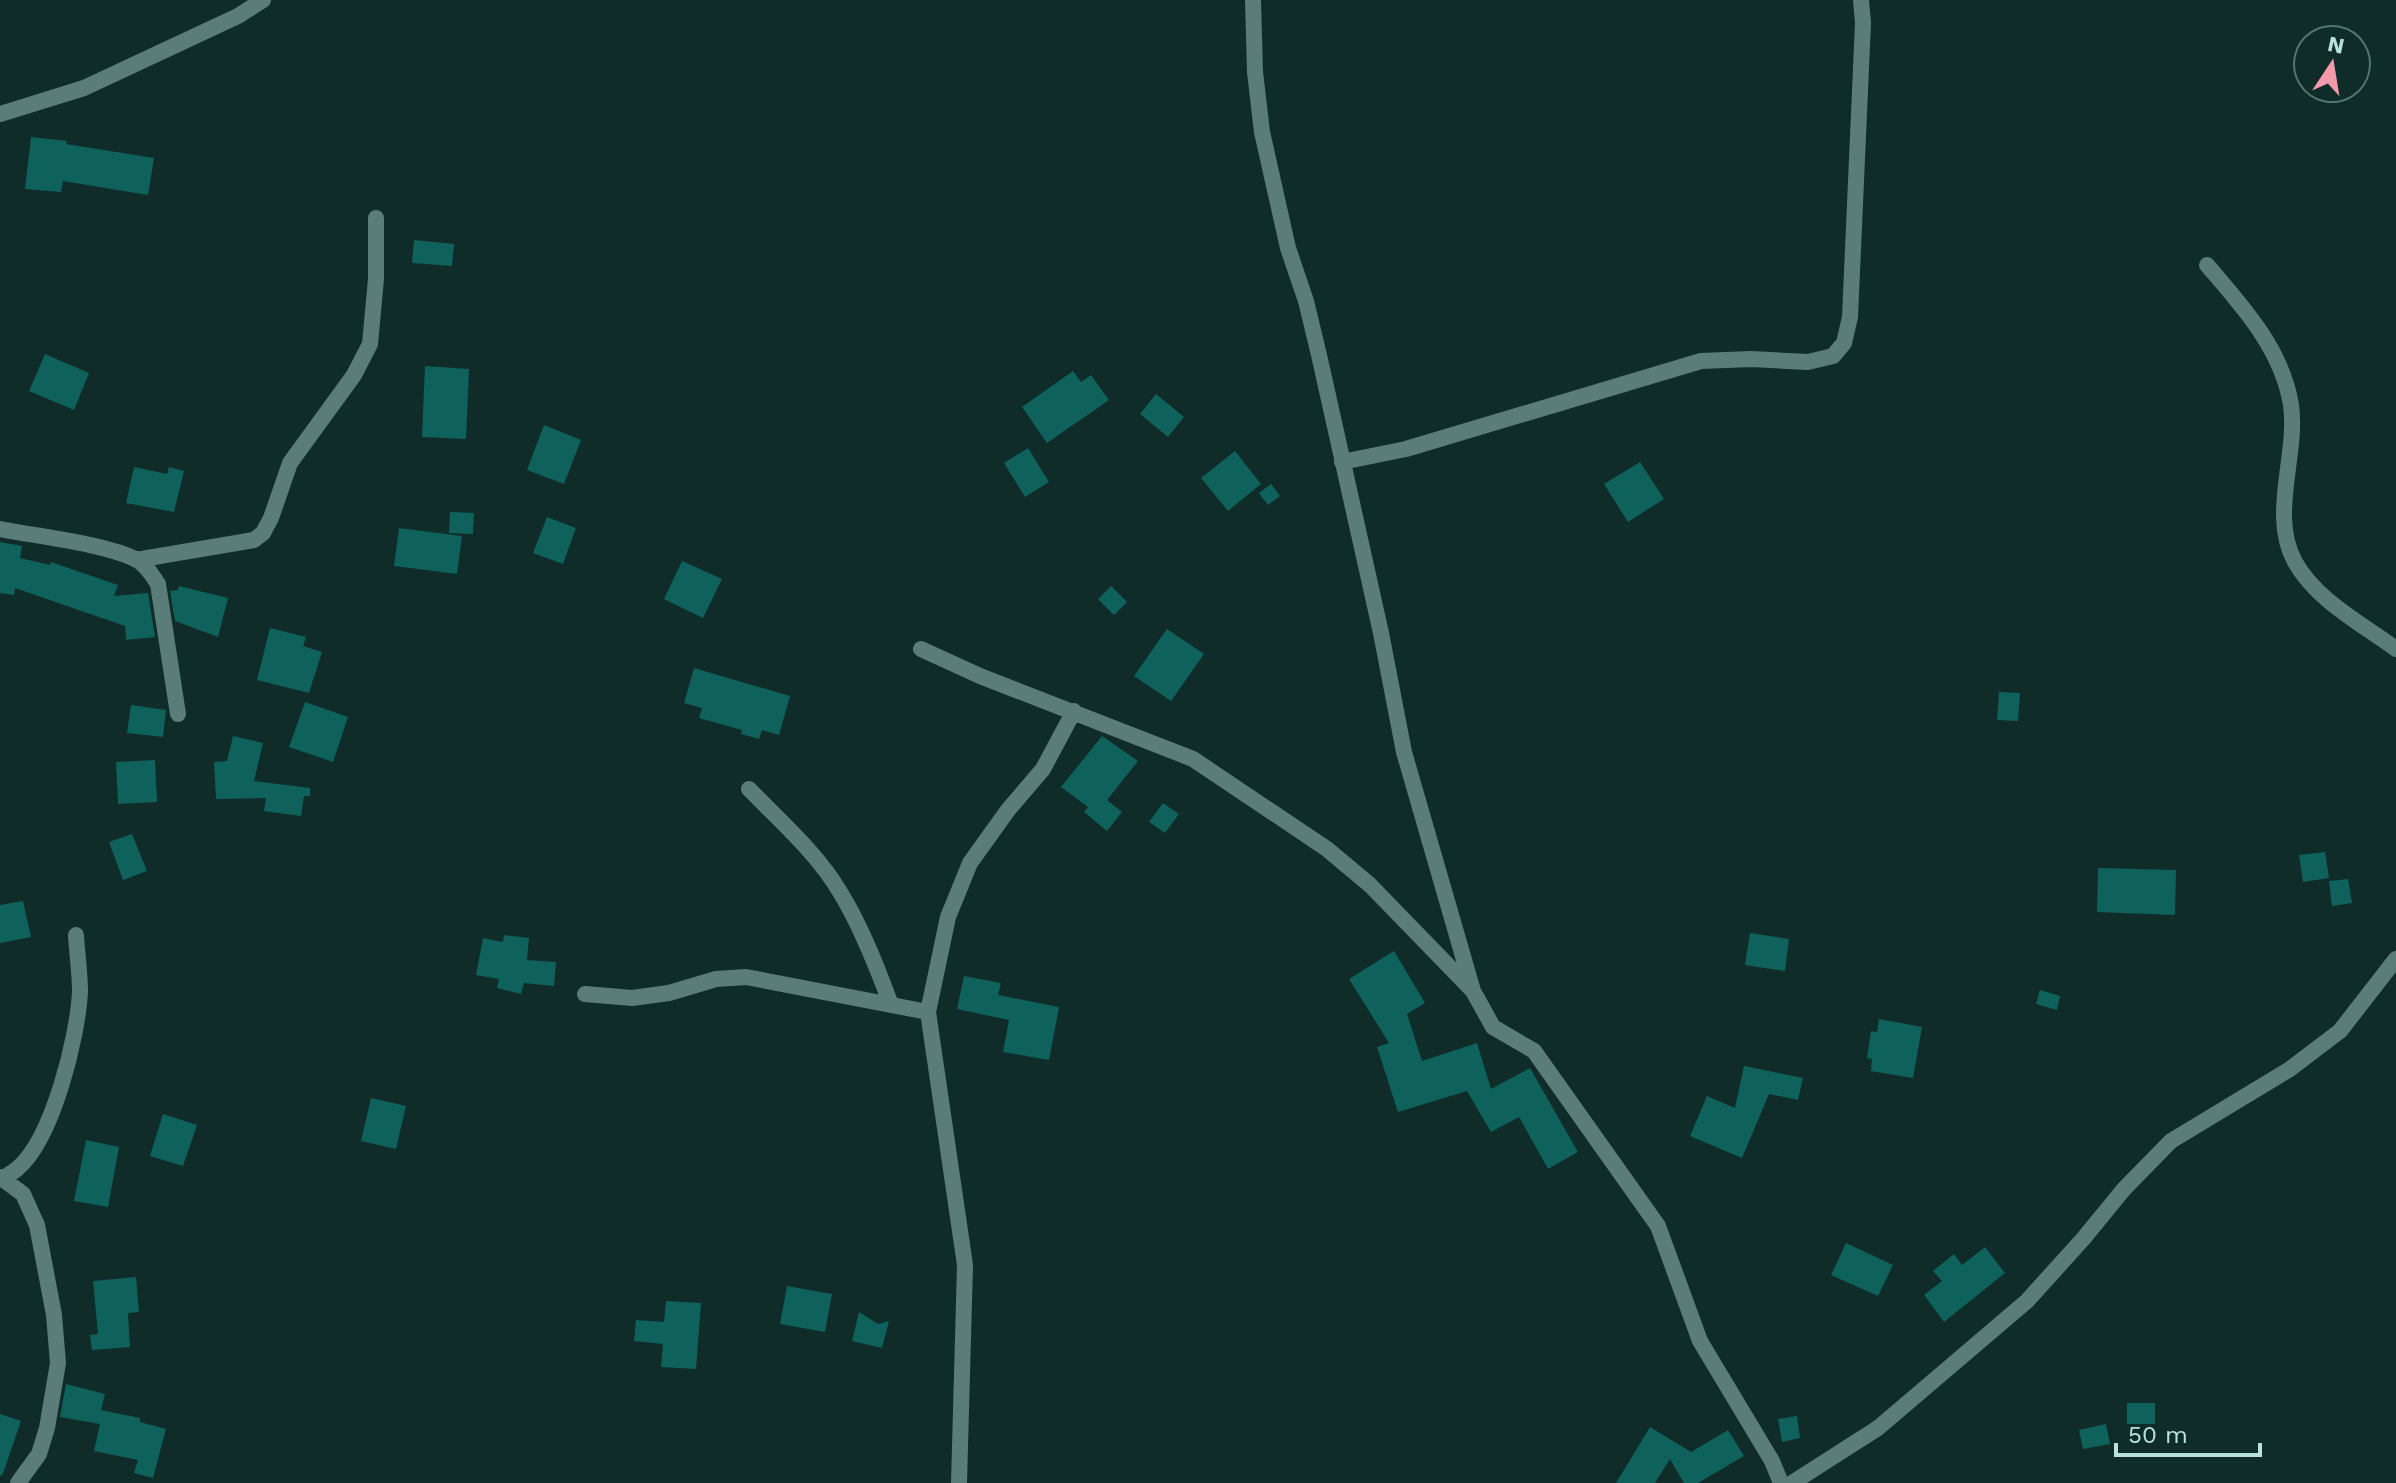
<svg xmlns="http://www.w3.org/2000/svg" width="2396" height="1483" font-family="'Work Sans',sans-serif">
  <style>
    .building { fill: #0f615c }
    .lines { fill: none; stroke-linecap: round; stroke-linejoin: round }
    .minor { stroke: #5a7d79; stroke-width: 16 }
  </style>
  <rect width="100%" height="100%" fill="#0f2c29"/>
  <path class="building" d="M 31,137 L 67,141 L 66,144 L 154,158 L 148,195 L 63,181 L 61,192 L 25,189 Z
    M 414,240 L 454,244 L 452,266 L 412,263 Z
    M 45,354 L 89,373 L 74,410 L 29,391 Z
    M 425,366 L 469,369 L 466,439 L 422,437 Z
    M 1073,371 L 1081,382 L 1091,375 L 1109,400 L 1047,443 L 1022,407 Z
    M 1156,394 L 1184,417 L 1168,437 L 1140,414 Z
    M 544,425 L 581,440 L 564,484 L 527,470 Z
    M 1028,448 L 1049,482 L 1025,497 L 1004,463 Z
    M 1235,451 L 1261,484 L 1228,511 L 1201,478 Z
    M 1640,462 L 1664,499 L 1628,522 L 1604,484 Z
    M 134,467 L 167,474 L 169,467 L 184,471 L 174,512 L 126,503 Z
    M 1271,484 L 1280,496 L 1268,505 L 1259,493 Z
    M 450,512 L 474,513 L 473,534 L 449,533 Z
    M 547,517 L 576,528 L 563,564 L 533,553 Z
    M 399,528 L 462,536 L 457,574 L 394,566 Z
    M 0,542 L 22,546 L 20,558 L 50,565 L 51,562 L 118,585 L 114,596 L 148,593 L 155,637 L 126,640 L 125,626 L 15,588 L 14,595 L 0,593 Z
    M 682,561 L 722,579 L 703,618 L 664,599 Z
    M 179,586 L 228,598 L 218,637 L 175,621 L 170,591 L 178,590 Z
    M 1111,586 L 1127,602 L 1114,615 L 1098,599 Z
    M 270,628 L 306,637 L 303,646 L 322,652 L 309,693 L 257,680 Z
    M 1167,629 L 1204,654 L 1171,701 L 1134,676 Z
    M 694,668 L 790,696 L 779,735 L 762,730 L 759,739 L 741,734 L 742,730 L 699,718 L 702,708 L 684,703 Z
    M 1999,692 L 2020,693 L 2018,721 L 1997,720 Z
    M 305,702 L 348,717 L 333,762 L 289,747 Z
    M 131,705 L 166,710 L 163,737 L 127,733 Z
    M 233,736 L 263,743 L 254,781 L 310,788 L 310,796 L 304,796 L 301,816 L 264,811 L 266,798 L 216,799 L 214,762 L 227,761 Z
    M 1102,736 L 1138,761 L 1107,800 L 1122,812 L 1107,831 L 1084,812 L 1088,807 L 1061,787 Z
    M 155,760 L 157,802 L 118,804 L 116,762 Z
    M 1163,803 L 1179,814 L 1165,833 L 1149,822 Z
    M 132,834 L 147,871 L 123,880 L 109,842 Z
    M 2325,852 L 2329,878 L 2303,882 L 2299,855 Z
    M 2098,868 L 2176,870 L 2175,915 L 2097,912 Z
    M 2348,879 L 2352,903 L 2332,906 L 2329,881 Z
    M 23,901 L 31,937 L 0,943 L 0,905 Z
    M 1750,933 L 1789,939 L 1785,971 L 1745,965 Z
    M 504,935 L 529,938 L 527,960 L 556,962 L 554,986 L 524,983 L 521,994 L 497,988 L 499,979 L 476,975 L 483,938 L 503,942 Z
    M 1394,951 L 1425,1003 L 1407,1014 L 1422,1061 L 1477,1043 L 1491,1089 L 1530,1068 L 1578,1152 L 1548,1169 L 1519,1117 L 1491,1132 L 1467,1091 L 1398,1112 L 1377,1047 L 1389,1043 L 1349,979 Z
    M 964,976 L 1001,983 L 998,995 L 1059,1007 L 1049,1060 L 1003,1052 L 1009,1020 L 957,1009 Z
    M 2040,990 L 2060,996 L 2057,1010 L 2036,1004 Z
    M 1879,1019 L 1922,1027 L 1913,1078 L 1871,1071 L 1872,1059 L 1867,1058 L 1871,1031 L 1877,1032 Z
    M 1744,1066 L 1803,1078 L 1798,1100 L 1769,1094 L 1742,1158 L 1690,1136 L 1707,1096 L 1735,1108 Z
    M 371,1098 L 406,1106 L 396,1149 L 361,1141 Z
    M 163,1114 L 197,1125 L 183,1166 L 150,1156 Z
    M 86,1140 L 119,1147 L 108,1207 L 74,1201 Z
    M 1846,1243 L 1893,1265 L 1878,1296 L 1831,1275 Z
    M 1985,1247 L 2005,1273 L 1944,1322 L 1924,1295 L 1942,1281 L 1933,1271 L 1954,1254 L 1962,1265 Z
    M 136,1277 L 139,1312 L 128,1313 L 130,1347 L 92,1350 L 90,1335 L 98,1334 L 93,1281 Z
    M 787,1286 L 832,1294 L 825,1332 L 780,1324 Z
    M 666,1301 L 701,1303 L 696,1369 L 661,1367 L 663,1344 L 634,1341 L 636,1320 L 664,1322 Z
    M 859,1312 L 878,1324 L 889,1321 L 882,1348 L 852,1341 Z
    M 66,1384 L 105,1394 L 101,1410 L 140,1418 L 140,1422 L 166,1429 L 153,1478 L 134,1473 L 138,1460 L 94,1451 L 100,1424 L 60,1417 Z
    M 2127,1403 L 2155,1403 L 2155,1424 L 2127,1424 Z
    M 0,1414 L 21,1421 L 2,1476 L 0,1475 Z
    M 1797,1416 L 1800,1438 L 1782,1442 L 1778,1419 Z
    M 2106,1424 L 2110,1444 L 2083,1449 L 2079,1430 Z
    M 1650,1427 L 1691,1452 L 1728,1430 L 1744,1456 L 1698,1483 L 1684,1483 L 1670,1459 L 1655,1483 L 1616,1483 Z"/>
  <g class="lines">
    <path class="minor" d="M 1253,0 L 1255,72 L 1262,132 L 1288,248 L 1306,301 L 1319,355 L 1381,633 L 1404,752 L 1473,991 L 1493,1027 L 1534,1051 L 1658,1226 L 1700,1341 L 1772,1461 L 1781,1483
      M 0,114 L 84,88 L 238,16 L 263,0
      M 2207,265 C 2243,307 2282,349 2291,405 C 2298,456 2269,515 2295,562 C 2316,600 2362,624 2396,649
      M 1342,462 L 1406,449 L 1701,361 L 1751,359 L 1808,362 L 1833,356 L 1844,343 L 1850,317 L 1863,23 L 1861,0
      M 0,529 C 35,536 108,544 137,560 C 147,566 152,575 158,584 L 178,714
      M 136,560 L 254,540 L 263,533 L 271,518 L 290,463 L 354,375 L 370,344 L 376,279 L 376,218
      M 921,649 L 980,676 L 1193,759 L 1327,849 L 1370,885 L 1472,990
      M 749,789 C 780,821 817,853 840,892 C 861,926 877,967 891,1005
      M 585,994 L 632,998 L 669,993 L 716,979 L 746,977 L 928,1012
      M 0,1177 L 23,1194 L 37,1225 L 54,1315 L 58,1363 L 47,1428 L 39,1454 L 18,1483
      M 3,1178 C 8,1175 14,1172 18,1168 C 53,1138 78,1036 80,991 C 80,973 77,954 76,935
      M 959,1483 L 965,1265 L 928,1012 L 948,917 L 970,863 L 1008,810 L 1043,769 L 1074,711
      M 1792,1483 L 1878,1428 L 2027,1301 L 2083,1239 L 2124,1189 L 2171,1141 L 2290,1069 L 2340,1031 L 2396,959"/>
  </g>
  <g transform="translate(2332 64) rotate(12)"><circle r="38" fill="#0f2c29" stroke="#537571" stroke-width="2"/>
  <path d="M0-6L14 30L0 20L-14 30Z" fill="#f39aaa"/>
  <text y="-12" font-size="22" font-weight="bold" text-anchor="middle" fill="#b8e2dd">N</text>
  </g>
  <path d="M2116 1443v12h144v-12" fill="none" stroke="#b8e2dd" stroke-width="4"/>
  <text x="2128" y="1443" font-size="24" fill="#b8e2dd" stroke="#0f2c29" stroke-width="6" paint-order="stroke">50 m</text>
</svg>
